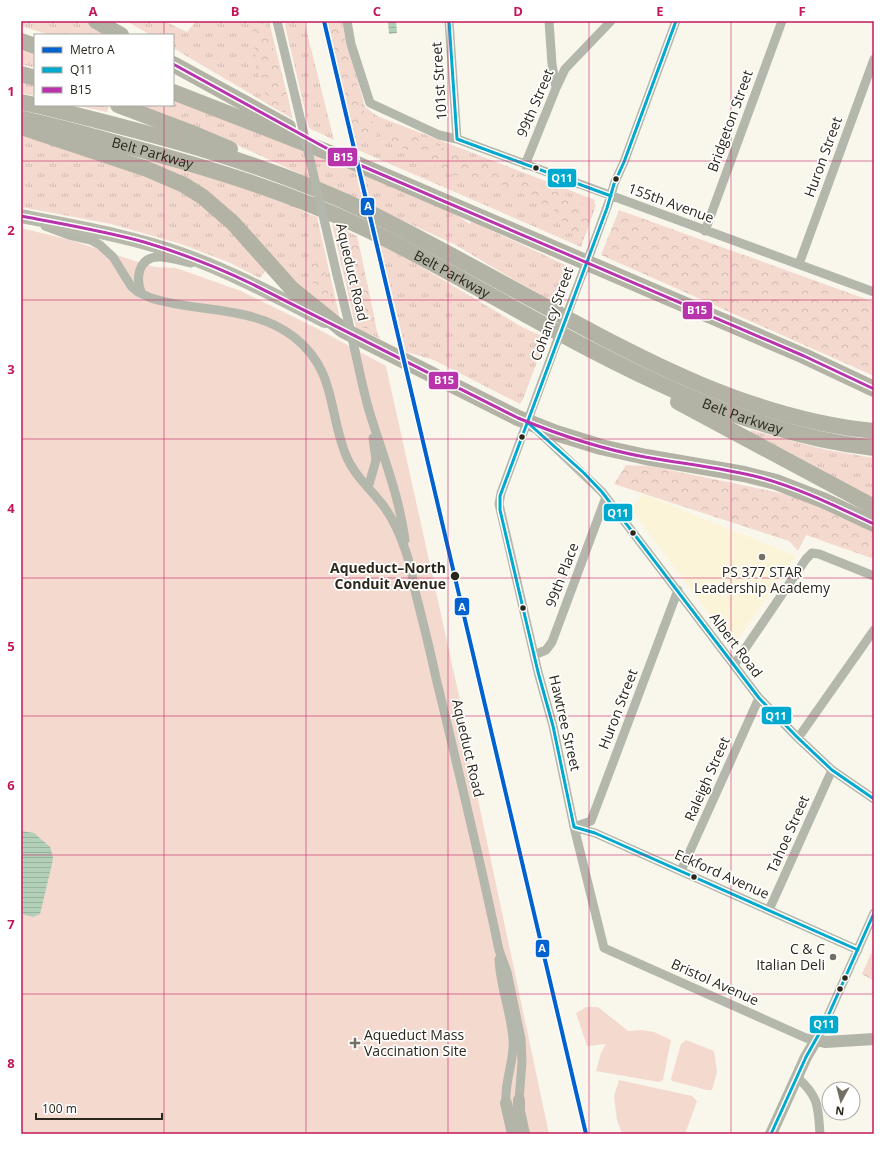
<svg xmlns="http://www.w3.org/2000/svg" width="895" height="1155" font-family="'Open Sans',sans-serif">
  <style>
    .built { fill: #fcf4d9 }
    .grass { fill: url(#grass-tufts) }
    .forest { fill: url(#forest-crowns) }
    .pitch { fill: #f4d9cf }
    .water { fill: url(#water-rules) }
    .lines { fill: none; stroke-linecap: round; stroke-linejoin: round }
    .street { stroke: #b4b7ab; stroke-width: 9 }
    .secondary { stroke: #b3b5a8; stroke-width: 12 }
    .primary { stroke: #b7b9ab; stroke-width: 14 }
    .highway { stroke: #b2b3a5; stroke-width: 16 }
    .street-bridge { stroke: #b4b7ab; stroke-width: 9 }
    .bus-1-casing { stroke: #fff; stroke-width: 6 }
    .bus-2-casing { stroke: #fff; stroke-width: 6 }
    .bus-1 { stroke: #00a9ce; stroke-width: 3 }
    .bus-2 { stroke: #b933ad; stroke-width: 3 }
    .metro-1-casing { stroke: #fff; stroke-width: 7 }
    .metro-1 { stroke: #0062cf; stroke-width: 4 }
    .grid { fill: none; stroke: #c2185b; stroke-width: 1; stroke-opacity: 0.55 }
    .bus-dot { fill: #2b271b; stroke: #fff; stroke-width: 1.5 }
    .poi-dot { fill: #736f64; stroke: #fff; stroke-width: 1.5 }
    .labels { text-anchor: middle; stroke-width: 3.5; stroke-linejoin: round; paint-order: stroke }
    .street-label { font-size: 14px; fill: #2b271b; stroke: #fff }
    .stop-label { font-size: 14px; font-weight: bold; fill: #2b271b; stroke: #fff; text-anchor: end }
    .poi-label { font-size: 14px; fill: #2b271b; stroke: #fff }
    .line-badge { stroke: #fff; stroke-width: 1.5 }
    .badge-label { font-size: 11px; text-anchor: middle; font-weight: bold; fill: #fff }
    .neatline { fill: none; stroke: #c2185b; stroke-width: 1.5 }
    .grid-label { font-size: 13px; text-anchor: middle; font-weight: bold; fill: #c2185b }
  </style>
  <defs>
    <pattern id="grass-tufts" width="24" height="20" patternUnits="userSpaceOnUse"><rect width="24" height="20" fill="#f4d9cf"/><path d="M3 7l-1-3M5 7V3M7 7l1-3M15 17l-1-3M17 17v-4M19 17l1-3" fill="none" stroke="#d1bab1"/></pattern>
    <pattern id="forest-crowns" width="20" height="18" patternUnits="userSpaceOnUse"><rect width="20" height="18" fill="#f4d9cf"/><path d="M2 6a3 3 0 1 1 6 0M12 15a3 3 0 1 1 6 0" fill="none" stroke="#d1bab1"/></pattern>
    <pattern id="water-rules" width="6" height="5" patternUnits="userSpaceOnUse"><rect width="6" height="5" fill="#b2cfb8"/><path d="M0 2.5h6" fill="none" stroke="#99b29e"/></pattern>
  </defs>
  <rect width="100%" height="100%" fill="#f9f6ec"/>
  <path class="built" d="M 643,494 L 796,556 L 733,646 L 631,509 Z"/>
  <path class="grass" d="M 21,21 L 86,21 L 111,35 L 50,35 L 21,26 Z
    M 126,21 L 164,21 L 187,32 L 196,21 L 269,21 L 293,119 L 173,48 L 173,35 L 151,35 Z
    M 284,21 L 304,21 L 334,140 L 309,128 Z
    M 327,21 L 345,21 L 347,41 L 365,107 L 377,116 L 595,200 L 594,203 L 596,205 L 581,247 L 358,150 Z
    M 21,47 L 35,51 L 35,68 L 21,64 Z
    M 21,78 L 35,82 L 35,96 L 21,93 Z
    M 173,98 L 261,131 L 453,213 L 470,224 L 471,221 L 572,268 L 558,306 L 454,244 L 226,140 L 138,105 L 173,105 Z
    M 74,105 L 103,105 L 109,107 L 107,112 Z
    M 21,131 L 109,160 L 196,197 L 268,268 L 260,278 L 228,262 L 181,244 L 111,224 L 21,207 Z
    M 140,158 L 193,171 L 295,205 L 298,209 L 317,217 L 340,319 L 310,300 L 257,244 L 144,164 Z
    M 332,224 L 357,236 L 378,336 L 380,337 L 381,339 L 356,328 Z
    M 380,245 L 413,262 L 522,327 L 546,338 L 523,399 L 520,404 L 434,360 L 406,352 Z
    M 751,430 L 827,450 L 874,458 L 874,501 L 750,436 Z"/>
  <path class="forest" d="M 252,21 L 265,21 L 289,101 L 285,113 L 270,105 L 267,99 L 256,67 Z
    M 327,21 L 340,21 L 362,106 L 365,114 L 376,125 L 377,136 L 369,141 L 355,136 Z
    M 400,131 L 547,187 L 579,201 L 594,210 L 583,240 L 570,231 L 555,211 L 510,187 L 470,177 L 449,174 L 393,143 L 390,135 Z
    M 619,210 L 874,302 L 874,376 L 601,255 Z
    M 358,240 L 375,321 C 370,333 363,328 355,322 L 339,252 C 344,244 348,242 358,240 Z
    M 319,250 L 331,296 L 340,319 L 330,314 L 313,287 L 311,261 L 313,251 Z
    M 626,465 L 650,466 L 795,496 L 874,532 L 874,559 L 806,535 L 798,551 L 789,541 L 614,484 Z
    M 874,947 L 874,981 L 862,974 Z"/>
  <path class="pitch" d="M 21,228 L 70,240 L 154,267 L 176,268 L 241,291 L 316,328 L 386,366 L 469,741 L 469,757 L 549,1134 L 21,1134 Z
    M 586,1007 L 598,1007 L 628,1031 L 641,1030 L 654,1032 L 671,1040 L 663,1080 L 659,1082 L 596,1071 L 601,1053 L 606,1044 L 587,1046 L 576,1013 Z
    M 686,1040 L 714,1051 L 717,1072 L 712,1090 L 707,1090 L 672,1081 L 671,1079 L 681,1044 Z
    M 619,1080 L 692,1096 L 697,1101 L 685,1134 L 622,1134 L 617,1120 L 614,1096 Z"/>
  <path class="water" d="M 388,21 L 396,21 L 397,33 L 389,34 Z
    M 21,831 L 34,833 L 50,847 L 53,857 L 52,864 L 40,914 L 33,917 L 21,914 Z"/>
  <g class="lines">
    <path class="street" d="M 277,21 L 296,100
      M 347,21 L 351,44 L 370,103 L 439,135 L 457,139 L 874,292
      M 449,21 L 457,139
      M 549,21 L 552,64 L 556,88
      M 525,165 L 556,88 L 565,69 L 611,21
      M 45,226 L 69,235 L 91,240 L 100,245 L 113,257 L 131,286 L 138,292 L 151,298 C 197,313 253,305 294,337 C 336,370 328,409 345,453 C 353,475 371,489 385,508 C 394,521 401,537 406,552 C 411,566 413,581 416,595 C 423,622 430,650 436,678 C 458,768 480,859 499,950 L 507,972 L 521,1039 L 522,1062 L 519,1100
      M 705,231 L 782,21
      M 591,251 L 611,196 L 614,184 L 624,162 L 676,21
      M 799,264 L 874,59
      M 337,275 L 348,320
      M 142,294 C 135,279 138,256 160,257 C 170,257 181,261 191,263
      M 570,306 L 583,272
      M 556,344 L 501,493 L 499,504 L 538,672 L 553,726 L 574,827 L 604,948 L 806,1038 L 816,1040 L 824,1025 L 874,913
      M 355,351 C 359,369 363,389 368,407 C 381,451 399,494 405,540
      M 536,429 L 602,492 L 759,698 L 798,738 L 832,770 L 874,799
      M 368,488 L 376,460 L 373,438
      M 534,655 L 546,650 L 552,642 L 606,497
      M 734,665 L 806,559 L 812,553 L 819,554 L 874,576
      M 798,738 L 874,630
      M 574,827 L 595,833 L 858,950
      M 574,827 L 591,821 L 678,590
      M 681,871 L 759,698
      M 769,910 L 832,770
      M 499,959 C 500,986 511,1012 513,1039 C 515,1061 504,1081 506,1103
      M 797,1077 C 819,1097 818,1106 820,1134"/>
    <path class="secondary" d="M 519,1100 L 519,1111 L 524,1134
      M 506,1103 L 513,1134
      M 771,1134 L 806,1057 L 816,1040 L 826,1042 L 874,1039"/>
    <path class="primary" d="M 21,216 C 75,227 130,236 181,254 C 231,272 278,297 325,321"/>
    <g class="highway">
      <path d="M 96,21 L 121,35"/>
      <path d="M 21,41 L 35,46"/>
      <path d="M 173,64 L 288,127"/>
      <path d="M 21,74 L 35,78"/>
      <path d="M 173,92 L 348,160 L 804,356 L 874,389"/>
      <path d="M 21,102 L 35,105"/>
      <path d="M 36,105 C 150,133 266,162 372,214 C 428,242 482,272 537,302 C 642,360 752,419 874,431"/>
      <path d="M 118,105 L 197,135 L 230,149"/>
      <path id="s1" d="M 24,119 C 59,127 93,136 127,146 C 209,168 289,192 366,229 C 532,310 686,426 874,448"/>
      <path d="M 21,127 L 147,169 L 184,185 L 203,197 L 233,223 L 292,289 L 343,330 L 518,418 L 556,433 L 601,447 L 646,457 L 744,474 L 776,482 L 825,501 L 874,524"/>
      <path d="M 678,402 L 874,507"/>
    </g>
    <path class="street-bridge" d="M 296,100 L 337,275
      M 583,272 L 591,251
      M 348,320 L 355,351
      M 556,344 L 570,306"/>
    <defs>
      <path id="bus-1" d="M 449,21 L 457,139
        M 457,139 L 611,196
        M 527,422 L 584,473 L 602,492 L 759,698 L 798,738 L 832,770 L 874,799
        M 574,827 L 553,726 L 538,672 L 500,510 L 500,496 L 607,208 L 614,184 L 624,162 L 676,21
        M 574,827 L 595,833 L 858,950
        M 771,1134 L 806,1057 L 824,1025 L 874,913"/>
      <path id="bus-2" d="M 173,64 L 348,160 L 804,356 L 874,389
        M 21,216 C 62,224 104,231 144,242 C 181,253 217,267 252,284 L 518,418 C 559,435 601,449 645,457 C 684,464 724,468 762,478 C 801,489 837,507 874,524"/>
    </defs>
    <use href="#bus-1" class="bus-1-casing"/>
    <use href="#bus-2" class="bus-2-casing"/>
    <use href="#bus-1" class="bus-1"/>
    <use href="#bus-2" class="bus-2"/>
    <defs>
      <path id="metro-1" d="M 324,21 L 586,1134"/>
    </defs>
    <use href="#metro-1" class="metro-1-casing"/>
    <use href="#metro-1" class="metro-1"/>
  </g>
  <path class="grid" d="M 164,21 L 164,35M 306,21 L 306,1134M 448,21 L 448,1134M 589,21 L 589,1134M 731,21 L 731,1134M 164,105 L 164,1134M 21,161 L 874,161M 21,300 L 874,300M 21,439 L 874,439M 21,578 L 874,578M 21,716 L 874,716M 21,855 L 874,855M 21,994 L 874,994"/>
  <g class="bus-dot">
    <circle cx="536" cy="168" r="3.5"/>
    <circle cx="616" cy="179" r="3.5"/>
    <circle cx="522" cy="437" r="3.5"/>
    <circle cx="633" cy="533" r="3.5"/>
    <circle cx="455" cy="576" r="5"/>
    <circle cx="523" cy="608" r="3.5"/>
    <circle cx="694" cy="877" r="3.5"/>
    <circle cx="845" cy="978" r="3.5"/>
    <circle cx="840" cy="989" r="3.5"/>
  </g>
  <g class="poi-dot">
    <circle cx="762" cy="557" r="4"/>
    <circle cx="833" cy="957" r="4"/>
    <path d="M353 1037h4v4h4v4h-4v4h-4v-4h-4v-4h4z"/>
  </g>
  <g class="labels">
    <g class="street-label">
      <text transform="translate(439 81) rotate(-94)" y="5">101st Street</text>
      <text transform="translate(535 103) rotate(-67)" y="5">99th Street</text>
      <text transform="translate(730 121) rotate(-70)" y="5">Bridgeton Street</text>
      <text dy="5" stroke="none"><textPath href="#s1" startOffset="133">Belt Parkway</textPath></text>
      <text transform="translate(823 157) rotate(-70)" y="5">Huron Street</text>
      <text transform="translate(671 203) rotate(20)" y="5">155th Avenue</text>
      <text transform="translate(352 272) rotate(77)" y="5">Aqueduct Road</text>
      <text dy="5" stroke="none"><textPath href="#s1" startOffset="457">Belt Parkway</textPath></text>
      <text transform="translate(552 314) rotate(-70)" y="5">Cohancy Street</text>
      <text dy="5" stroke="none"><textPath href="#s1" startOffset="781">Belt Parkway</textPath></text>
      <text transform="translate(562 575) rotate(-69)" y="5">99th Place</text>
      <text transform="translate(736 645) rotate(53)" y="5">Albert Road</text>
      <text transform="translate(618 709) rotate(-69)" y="5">Huron Street</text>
      <text transform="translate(565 723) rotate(77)" y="5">Hawtree Street</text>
      <text transform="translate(468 748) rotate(77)" y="5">Aqueduct Road</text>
      <text transform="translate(707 779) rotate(-66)" y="5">Raleigh Street</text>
      <text transform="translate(788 834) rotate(-66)" y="5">Tahoe Street</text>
      <text transform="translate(722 874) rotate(24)" y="5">Eckford Avenue</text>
      <text transform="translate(715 982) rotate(24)" y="5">Bristol Avenue</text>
    </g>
    <g class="stop-label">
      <text x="446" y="573">Aqueduct–North<tspan x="446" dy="16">Conduit Avenue</tspan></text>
    </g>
    <g class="poi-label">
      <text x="762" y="577">PS 377 STAR<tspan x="762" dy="16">Leadership Academy</tspan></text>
      <text x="825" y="954" text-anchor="end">C &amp; C<tspan x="825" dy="16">Italian Deli</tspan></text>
      <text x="364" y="1040" text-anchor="start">Aqueduct Mass<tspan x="364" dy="16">Vaccination Site</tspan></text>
    </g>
  </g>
  <g class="line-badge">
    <rect x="327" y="147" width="31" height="20" rx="4" fill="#b933ad"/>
    <rect x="547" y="168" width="30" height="20" rx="4" fill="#00a9ce"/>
    <rect x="360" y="197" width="15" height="19" rx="4" fill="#0062cf"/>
    <rect x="682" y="301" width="31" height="19" rx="4" fill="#b933ad"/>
    <rect x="428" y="371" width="31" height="19" rx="4" fill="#b933ad"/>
    <rect x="603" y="503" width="30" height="19" rx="4" fill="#00a9ce"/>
    <rect x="454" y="597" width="16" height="19" rx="4" fill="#0062cf"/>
    <rect x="761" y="706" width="31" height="19" rx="4" fill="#00a9ce"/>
    <rect x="535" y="939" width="15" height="19" rx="4" fill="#0062cf"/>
    <rect x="809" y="1015" width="30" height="19" rx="4" fill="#00a9ce"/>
  </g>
  <g class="badge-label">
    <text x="343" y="161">B15</text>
    <text x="562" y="182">Q11</text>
    <text x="368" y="210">A</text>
    <text x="697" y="314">B15</text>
    <text x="444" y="384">B15</text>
    <text x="618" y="517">Q11</text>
    <text x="462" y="611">A</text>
    <text x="776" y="720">Q11</text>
    <text x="542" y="952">A</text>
    <text x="824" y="1028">Q11</text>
  </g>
  <rect width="895" height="1155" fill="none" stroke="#ffffff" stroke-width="44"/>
  <rect x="34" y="34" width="140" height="72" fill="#ffffff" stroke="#aaa9a4"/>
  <rect x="42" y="47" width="20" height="6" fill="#0062cf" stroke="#aaa9a4"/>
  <text x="70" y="54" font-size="12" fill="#2b271b">Metro A</text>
  <rect x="42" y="67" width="20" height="6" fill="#00a9ce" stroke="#aaa9a4"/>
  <text x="70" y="74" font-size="12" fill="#2b271b">Q11</text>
  <rect x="42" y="87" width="20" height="6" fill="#b933ad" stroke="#aaa9a4"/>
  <text x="70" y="94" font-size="12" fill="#2b271b">B15</text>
  <g transform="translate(841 1101) rotate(187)"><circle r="19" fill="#ffffff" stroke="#aaa9a4"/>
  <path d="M0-3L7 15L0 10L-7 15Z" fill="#736f64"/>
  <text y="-6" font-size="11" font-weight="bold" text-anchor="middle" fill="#2b271b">N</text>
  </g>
  <path d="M36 1113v6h126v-6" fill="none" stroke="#2b271b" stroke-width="2"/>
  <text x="42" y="1113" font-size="12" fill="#2b271b" stroke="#ffffff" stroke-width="3" paint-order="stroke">100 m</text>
  <rect x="22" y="22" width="851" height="1111" class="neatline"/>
  <g class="grid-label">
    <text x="93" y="16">A</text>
    <text x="235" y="16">B</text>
    <text x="377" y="16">C</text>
    <text x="518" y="16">D</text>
    <text x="660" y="16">E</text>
    <text x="802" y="16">F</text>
    <text x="11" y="96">1</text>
    <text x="11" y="235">2</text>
    <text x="11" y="374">3</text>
    <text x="11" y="513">4</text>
    <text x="11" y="651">5</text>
    <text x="11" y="790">6</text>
    <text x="11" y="929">7</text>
    <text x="11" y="1068">8</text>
  </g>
</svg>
